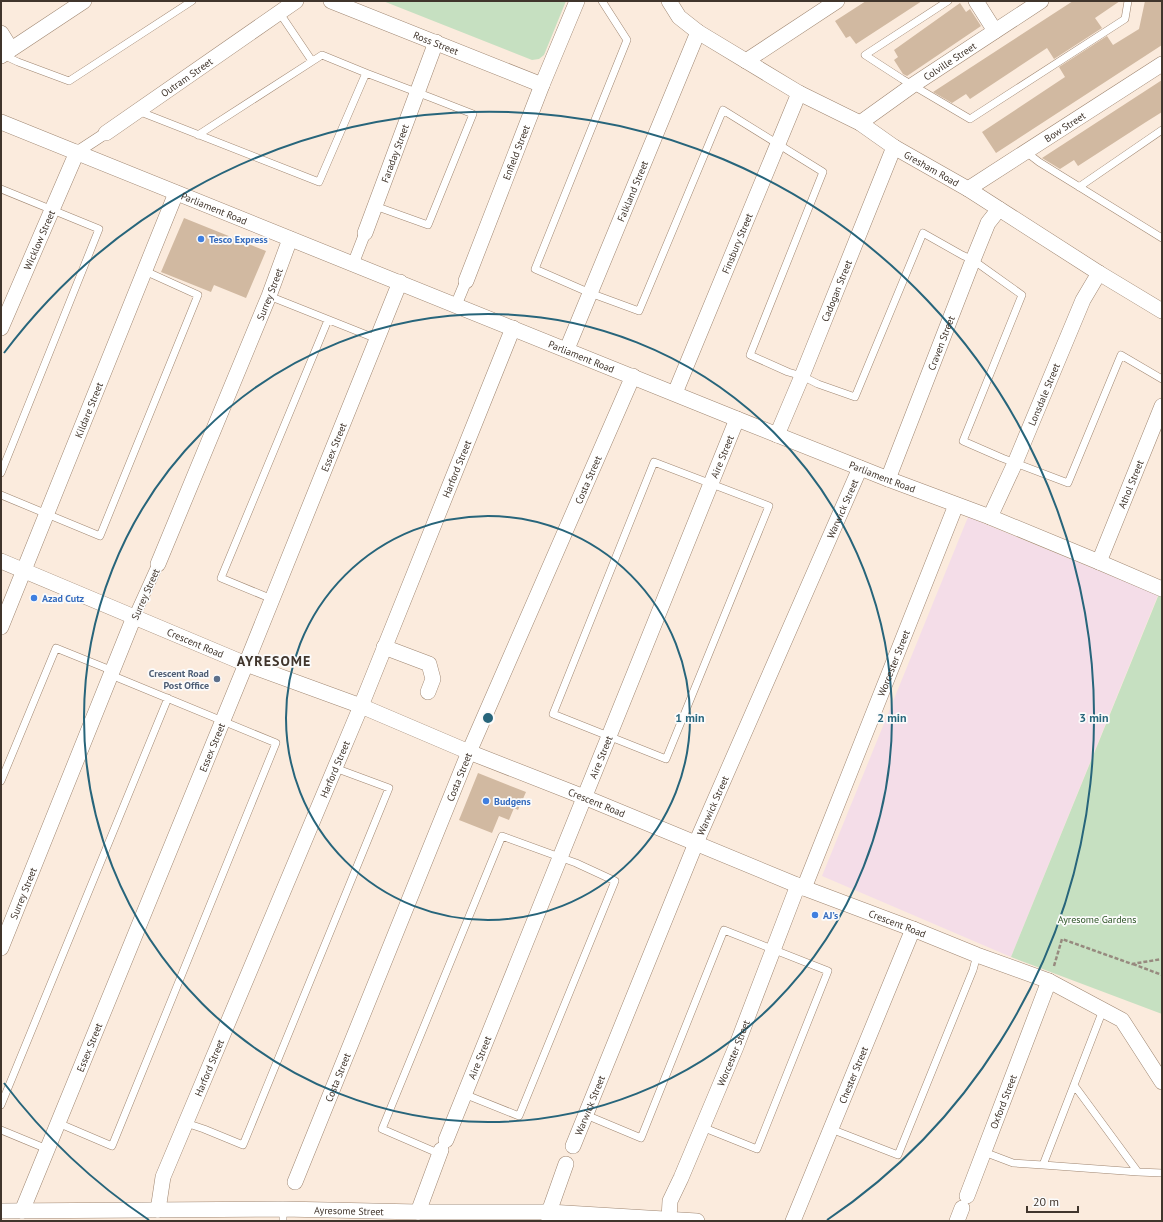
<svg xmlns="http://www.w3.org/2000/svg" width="1163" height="1222" font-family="'PT Sans',sans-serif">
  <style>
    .education { fill: #f4dde8 }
    .green { fill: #c6e0c1 }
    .building { fill: #d1b9a1 }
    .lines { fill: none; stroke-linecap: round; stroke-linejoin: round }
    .service-casing { stroke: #9f8671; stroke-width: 8 }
    .pedestrian-casing { stroke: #9f8671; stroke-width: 12 }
    .minor-casing { stroke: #9f8671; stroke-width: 16 }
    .path { stroke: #978a7f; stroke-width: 2.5; stroke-dasharray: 4 2; stroke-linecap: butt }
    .service { stroke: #fff; stroke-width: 7 }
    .pedestrian { stroke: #fff; stroke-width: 11 }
    .minor { stroke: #fff; stroke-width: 15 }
    .ring { fill: none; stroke: #27657b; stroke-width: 2 }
    .shop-dot { fill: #3f7fe0; stroke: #fbfbfb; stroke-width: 1.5 }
    .service-dot { fill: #5c6f8a; stroke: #fbfbfb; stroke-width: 1.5 }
    .labels { text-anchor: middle; stroke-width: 3.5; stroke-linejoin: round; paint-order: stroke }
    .street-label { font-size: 10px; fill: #40352c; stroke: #fbfbfb }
    .shop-label { font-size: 10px; font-weight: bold; fill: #366cbe; stroke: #fbfbfb; text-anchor: start }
    .service-label { font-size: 10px; font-weight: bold; fill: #4e5e75; stroke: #fbfbfb; text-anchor: end }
    .park-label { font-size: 10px; fill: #2e5627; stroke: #fbfbfb }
    .district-label { font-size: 14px; font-weight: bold; letter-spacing: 1px; fill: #40352c; stroke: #fbfbfb }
    .centre { fill: #27657b; stroke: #fbfbfb; stroke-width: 2 }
    .ring-label { font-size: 12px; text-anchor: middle; font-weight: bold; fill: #27657b; stroke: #fbfbfb; stroke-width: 3.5; stroke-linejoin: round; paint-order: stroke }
  </style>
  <rect width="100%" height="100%" fill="#fbebdd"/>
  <path class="education" d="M 968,517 L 1158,595 L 1011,957 L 822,876 Z"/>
  <path class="green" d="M 383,1 L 566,1 L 544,55 L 539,59 L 532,60 Z
    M 1159,594 L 1162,596 L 1162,1014 L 1011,957 Z"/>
  <path class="building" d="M 866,1 L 922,1 L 856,44 L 850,36 L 846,38 L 835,21 Z
    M 1073,1 L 1120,1 L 1095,18 L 1102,28 L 1054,59 L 1047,48 L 970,99 L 966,94 L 952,103 L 933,92 Z
    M 1145,1 L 1162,1 L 1162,45 L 996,153 L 982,132 L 1065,77 L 1059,67 L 1107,36 L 1113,45 L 1139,29 Z
    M 960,3 L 966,12 L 970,9 L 981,26 L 907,76 L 903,74 L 894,60 L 898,57 L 894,50 Z
    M 1162,80 L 1162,112 L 1146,122 L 1078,166 L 1074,160 L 1060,169 L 1042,158 Z
    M 184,218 L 266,251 L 246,298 L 214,285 L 211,292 L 161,272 Z
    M 478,773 L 526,792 L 518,810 L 514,808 L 509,820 L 499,816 L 492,833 L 459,820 Z"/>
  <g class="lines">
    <defs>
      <path id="service" d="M 602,1 L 627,40 L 535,269 L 590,293 L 639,311 L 723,110 L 823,172 L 750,355 L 788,372 L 802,376 L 818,384 L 855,397 L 923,233 L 962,255 L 973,260 L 1022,295 L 963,441 L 1002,458 L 1068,483 L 1121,355 L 1162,379
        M 948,1 L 865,55 L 902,79 L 970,119 L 1125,19 L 1128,1
        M 279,12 L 312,61
        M 3,55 L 18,62 L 69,81 L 192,1
        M 366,73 L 432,98 L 473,114 L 428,225 L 375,206
        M 138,111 L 319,182 L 366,73 L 322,55 L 198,135
        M 1026,152 L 1039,162 L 1162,238
        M 1079,187 L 1162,130
        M 1,189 L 99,229 L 1,473
        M 269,296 L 377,339
        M 654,462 L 769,506 L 666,759 L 553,714 Z
        M 1,495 L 100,536 L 198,295 L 145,271
        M 272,599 L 221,578 L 328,320
        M 1,781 L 56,648 L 113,671
        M 1074,1085 L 1138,1172 L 1043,1165 L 1103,1010
        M 1,1105 L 168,698
        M 586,1115 L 641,1138 L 724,930 L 828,971 L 757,1149 L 702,1127
        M 58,1123 L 112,1146 L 276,743 L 111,675
        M 186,1123 L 204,1129 L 243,1145 L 389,788 L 335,768
        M 831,1129 L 898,1155 L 973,970 L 977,955
        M 1,1130 L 47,1149
        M 984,1152 L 1013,1163 L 1043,1165
        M 440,1154 L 382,1129 L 502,836 L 576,863 L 615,881 L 519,1116 L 464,1094
        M 1138,1172 L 1162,1173
        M 283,1209 L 283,1221"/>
      <path id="pedestrian" d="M 77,152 L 106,133
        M 353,264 L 365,233
        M 456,305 L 466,281
        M 134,617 L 158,564"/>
      <g id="minor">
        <path id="s1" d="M 331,1 L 542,85"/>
        <path id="s2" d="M 669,1 L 679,17 L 698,32 L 799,93 L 860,123 L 894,147 L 968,189 L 1099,273 L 1162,311"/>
        <path d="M 976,1 L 995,31"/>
        <path d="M 1,33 L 11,49"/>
        <path d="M 1,56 L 84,1"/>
        <path d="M 746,61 L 837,1"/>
        <path id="s3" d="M 1,122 L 737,419 L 888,479 L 990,517 L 1099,562 L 1162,589"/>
        <path id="s4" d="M 860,123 L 913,85 L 1041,1"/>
        <path id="s5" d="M 106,133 L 296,1"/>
        <path id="s6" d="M 968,189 L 1162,64"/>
        <path id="s7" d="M 365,233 L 436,42"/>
        <path id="s8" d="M 466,281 L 542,85 L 577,1"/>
        <path id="s9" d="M 1,328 L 77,152"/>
        <path id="s10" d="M 567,349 L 698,32"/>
        <path id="s11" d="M 675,393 L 799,93"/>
        <path id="s12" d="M 777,435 L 802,376 L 894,147"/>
        <path id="s13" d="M 888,479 L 973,260 L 988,223 L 999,209"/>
        <path id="s14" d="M 990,517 L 1015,463 L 1083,300 L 1099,273"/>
        <path id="s15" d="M 1,561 L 246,664 L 361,706 L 469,752 L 584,797 L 804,888 L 913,929 L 977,955 L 1049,981 L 1122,1020 L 1162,1082"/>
        <path id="s16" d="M 1099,562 L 1162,406"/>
        <path id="s17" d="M 158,564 L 269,296 L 290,239"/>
        <path id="s18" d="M 1,627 L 176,193"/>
        <path d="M 384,647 L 429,664 L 433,679 L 428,692"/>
        <path id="s19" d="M 804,888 L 956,505"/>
        <path id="s20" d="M 1,948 L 134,617"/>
        <path id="s21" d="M 446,1140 L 737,419"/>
        <path id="s22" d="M 573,1146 L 696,843 L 860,468"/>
        <path id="s23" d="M 295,1182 L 469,752 L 633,376"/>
        <path id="s24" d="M 967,1196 L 1049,981"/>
        <path id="s25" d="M 158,1210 L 163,1177 L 361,706 L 513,328"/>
        <path id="s26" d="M 1,1211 L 283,1209 L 418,1212 L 549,1212 L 697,1221"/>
        <path id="s27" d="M 22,1211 L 246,664 L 400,282"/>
        <path d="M 418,1212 L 441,1150"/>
        <path id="s28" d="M 669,1219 L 670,1201 L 681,1178 L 736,1047 L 798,885"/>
        <path d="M 549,1220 L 549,1212 L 566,1164"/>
        <path id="s29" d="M 793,1221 L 913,929"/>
        <path d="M 957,1221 L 962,1208"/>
      </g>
    </defs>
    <use href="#service" class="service-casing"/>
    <use href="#pedestrian" class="pedestrian-casing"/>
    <use href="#minor" class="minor-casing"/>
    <path class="path" d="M 1133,964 L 1162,975
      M 1054,966 L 1062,939 L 1132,964 L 1162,959"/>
    <use href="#service" class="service"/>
    <use href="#pedestrian" class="pedestrian"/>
    <use href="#minor" class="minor"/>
  </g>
  <g class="ring">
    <circle cx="488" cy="718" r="202"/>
    <circle cx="488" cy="718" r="404"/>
    <path d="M149 1220A606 606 0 0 1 4 1083M4 353A606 606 0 1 1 827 1220"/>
  </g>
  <g class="shop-dot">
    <circle cx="201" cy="239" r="4"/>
    <circle cx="34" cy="598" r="4"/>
    <circle cx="486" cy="801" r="4"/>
    <circle cx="815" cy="915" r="4"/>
  </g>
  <circle class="service-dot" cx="217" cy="679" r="4"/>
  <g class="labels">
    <g class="street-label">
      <text dy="4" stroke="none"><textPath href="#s1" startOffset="113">Ross Street</textPath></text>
      <text dy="4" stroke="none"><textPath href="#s4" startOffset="109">Colville Street</textPath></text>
      <text dy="4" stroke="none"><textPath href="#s5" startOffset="98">Outram Street</textPath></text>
      <text dy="4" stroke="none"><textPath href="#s6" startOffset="115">Bow Street</textPath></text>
      <text dy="4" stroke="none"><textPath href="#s7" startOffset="85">Faraday Street</textPath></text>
      <text dy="4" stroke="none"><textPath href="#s8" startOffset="138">Enfield Street</textPath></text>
      <text dy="4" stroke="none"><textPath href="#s2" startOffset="314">Gresham Road</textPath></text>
      <text dy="4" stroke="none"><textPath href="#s10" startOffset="171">Falkland Street</textPath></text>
      <text dy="4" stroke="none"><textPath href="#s3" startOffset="230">Parliament Road</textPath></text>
      <text dy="4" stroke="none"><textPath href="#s9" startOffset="96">Wicklow Street</textPath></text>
      <text dy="4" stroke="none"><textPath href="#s11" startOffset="162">Finsbury Street</textPath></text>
      <text dy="4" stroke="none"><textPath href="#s12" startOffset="156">Cadogan Street</textPath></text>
      <text dy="4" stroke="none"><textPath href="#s17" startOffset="292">Surrey Street</textPath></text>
      <text dy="4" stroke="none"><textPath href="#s13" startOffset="146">Craven Street</textPath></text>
      <text dy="4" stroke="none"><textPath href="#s3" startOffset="626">Parliament Road</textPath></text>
      <text dy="4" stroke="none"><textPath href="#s14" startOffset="134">Lonsdale Street</textPath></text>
      <text dy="4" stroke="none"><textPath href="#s18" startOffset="234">Kildare Street</textPath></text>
      <text dy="4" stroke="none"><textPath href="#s27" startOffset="825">Essex Street</textPath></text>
      <text dy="4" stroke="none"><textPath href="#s21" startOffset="737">Aire Street</textPath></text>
      <text dy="4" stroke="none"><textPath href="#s25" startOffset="800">Harford Street</textPath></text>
      <text dy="4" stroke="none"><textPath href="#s3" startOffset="950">Parliament Road</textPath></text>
      <text dy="4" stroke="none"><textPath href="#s23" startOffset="761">Costa Street</textPath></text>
      <text dy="4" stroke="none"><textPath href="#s16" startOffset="84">Athol Street</textPath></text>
      <text dy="4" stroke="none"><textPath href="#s22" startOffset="692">Warwick Street</textPath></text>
      <text transform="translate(145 594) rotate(-66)" y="4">Surrey Street</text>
      <text dy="4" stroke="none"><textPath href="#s15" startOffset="211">Crescent Road</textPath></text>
      <text dy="4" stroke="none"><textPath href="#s19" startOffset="242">Worcester Street</textPath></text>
      <text dy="4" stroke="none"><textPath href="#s27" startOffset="501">Essex Street</textPath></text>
      <text dy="4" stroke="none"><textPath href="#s21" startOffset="413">Aire Street</textPath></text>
      <text dy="4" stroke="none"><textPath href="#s25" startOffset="476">Harford Street</textPath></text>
      <text dy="4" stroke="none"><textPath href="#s23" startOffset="437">Costa Street</textPath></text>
      <text dy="4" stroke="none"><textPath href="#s15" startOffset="643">Crescent Road</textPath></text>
      <text dy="4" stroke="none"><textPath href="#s22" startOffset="368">Warwick Street</textPath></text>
      <text dy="4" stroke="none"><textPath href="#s20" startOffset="59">Surrey Street</textPath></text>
      <text dy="4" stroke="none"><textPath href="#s15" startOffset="967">Crescent Road</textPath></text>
      <text dy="4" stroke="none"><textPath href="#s27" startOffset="177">Essex Street</textPath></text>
      <text dy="4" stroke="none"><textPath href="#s28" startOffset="179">Worcester Street</textPath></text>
      <text dy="4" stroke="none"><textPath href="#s21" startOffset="89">Aire Street</textPath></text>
      <text dy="4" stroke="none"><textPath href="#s25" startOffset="152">Harford Street</textPath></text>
      <text dy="4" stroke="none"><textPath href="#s29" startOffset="158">Chester Street</textPath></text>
      <text dy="4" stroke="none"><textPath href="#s23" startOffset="113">Costa Street</textPath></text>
      <text dy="4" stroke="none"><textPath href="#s24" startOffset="101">Oxford Street</textPath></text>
      <text dy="4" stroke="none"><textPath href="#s22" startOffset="44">Warwick Street</textPath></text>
      <text dy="4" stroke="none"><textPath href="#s26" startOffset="348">Ayresome Street</textPath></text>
    </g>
    <g class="shop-label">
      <text x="209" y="243">Tesco Express</text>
      <text x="42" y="602">Azad Cutz</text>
      <text x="494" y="805">Budgens</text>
      <text x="823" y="919">AJ’s</text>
    </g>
    <g class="service-label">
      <text x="209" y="677">Crescent Road<tspan x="209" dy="12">Post Office</tspan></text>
    </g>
    <g class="park-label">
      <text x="1097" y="923">Ayresome Gardens</text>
    </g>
    <g class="district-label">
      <text x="274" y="666">AYRESOME</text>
    </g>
  </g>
  <circle cx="488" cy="718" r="6" class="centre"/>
  <g class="ring-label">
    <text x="690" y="722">1 min</text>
    <text x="892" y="722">2 min</text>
    <text x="1094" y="722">3 min</text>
  </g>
  <rect width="1163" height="1222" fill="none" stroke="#40352c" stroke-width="4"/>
  <path d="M1027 1206v6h51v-6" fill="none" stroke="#40352c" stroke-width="2"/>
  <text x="1033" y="1206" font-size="12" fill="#40352c" stroke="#fbfbfb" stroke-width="3" paint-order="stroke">20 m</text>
</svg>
